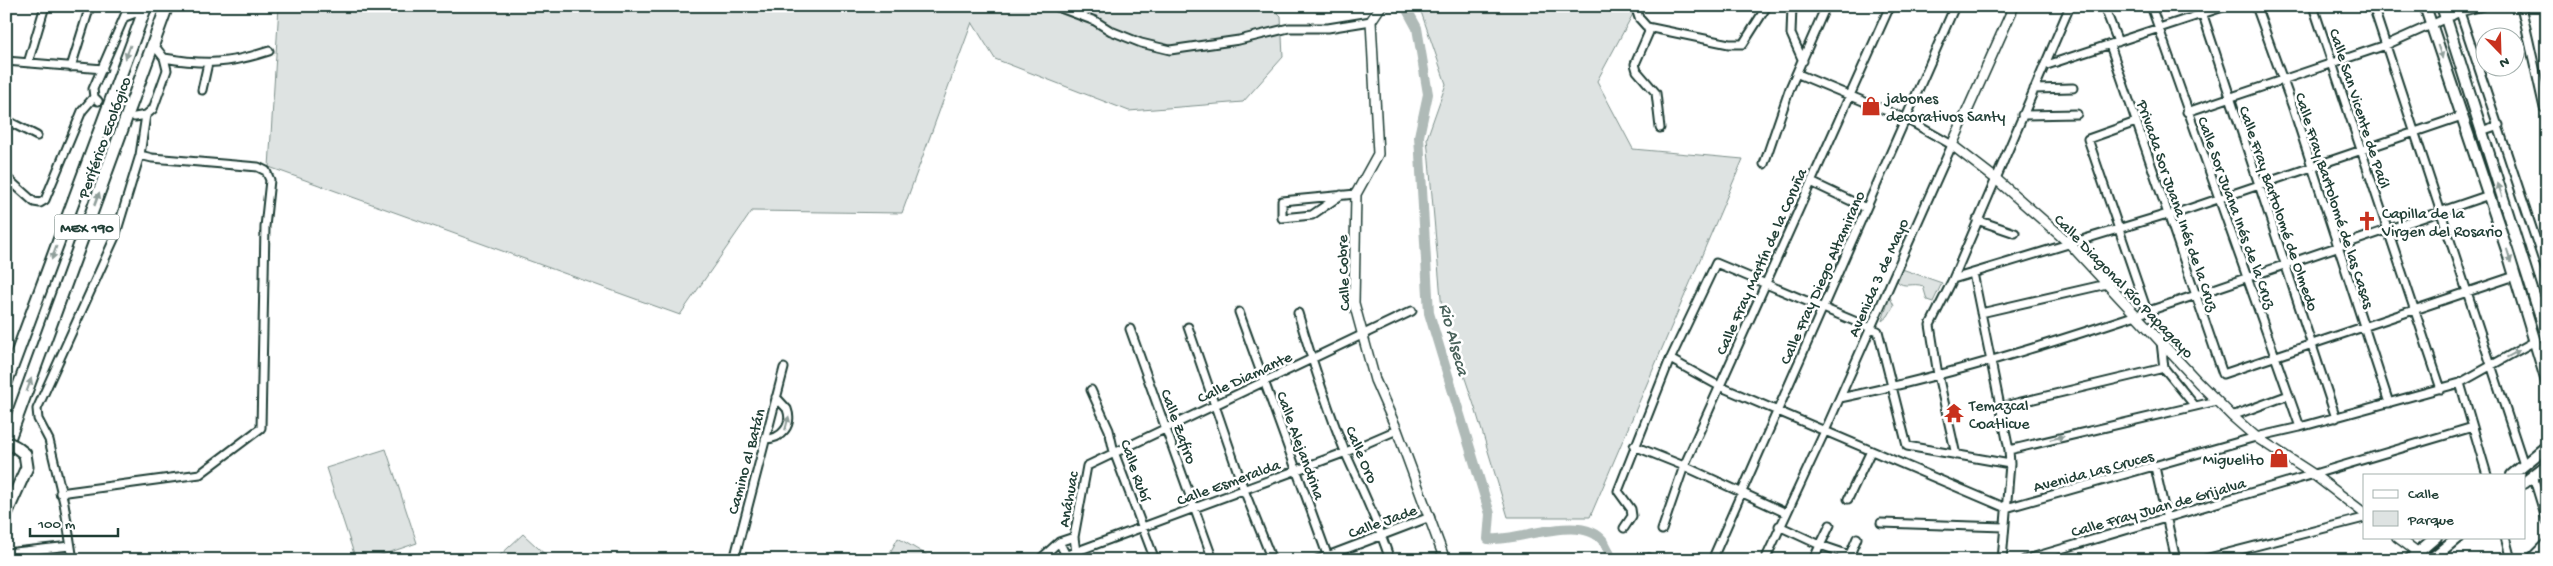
<svg xmlns="http://www.w3.org/2000/svg" width="2553" height="566" font-family="'Gochi Hand',sans-serif">
  <style>
    .green { fill: #dee3e2; stroke: #7e908b }
    .lines { fill: none; stroke-linecap: round; stroke-linejoin: round }
    .river { stroke: #afbab7; stroke-width: 10 }
    .minor-tunnel { stroke: #d2d8d6; stroke-width: 7; stroke-dasharray: 7 3.5; stroke-linecap: butt }
    .minor-casing { stroke: #1f3d34; stroke-width: 11 }
    .tertiary-casing { stroke: #1f3d34; stroke-width: 12 }
    .secondary-casing { stroke: #1f3d34; stroke-width: 14 }
    .trunk-casing { stroke: #1f3d34; stroke-width: 15 }
    .minor { stroke: #fff; stroke-width: 7 }
    .tertiary { stroke: #fff; stroke-width: 9 }
    .secondary { stroke: #fff; stroke-width: 10 }
    .trunk { stroke: #fff; stroke-width: 11 }
    .trunk-bridge-casing { stroke: #1f3d34; stroke-width: 15; stroke-linecap: butt }
    .trunk-bridge { stroke: #fff; stroke-width: 11 }
    .oneway { fill: #8f9e9a }
    .labels { text-anchor: middle; stroke-width: 5; stroke-linejoin: round; paint-order: stroke }
    .shield { fill: #fff; stroke: #627771; stroke-width: 1 }
    .shield-label { font-size: 15px; font-weight: bold; fill: #1f3d34 }
    .poi-label { font-size: 16px; fill: #1f3d34; stroke: #fff; text-anchor: start }
    .street-label { font-size: 16px; fill: #1f3d34; stroke: #fff }
    .water-label { font-size: 18px; font-style: italic; fill: #4a625b; stroke: #fff }
  </style>
  <rect width="100%" height="100%" fill="#fff"/>
  <filter id="ink" filterUnits="userSpaceOnUse"><feTurbulence type="fractalNoise" baseFrequency=".02" numOctaves="2"/><feDisplacementMap in="SourceGraphic" scale="10" xChannelSelector="R" yChannelSelector="G"/><feConvolveMatrix kernelMatrix="1 2 1 2 8 2 1 2 1" color-interpolation-filters="sRGB"/></filter>
  <g filter="url(#ink)">
    <path class="green" d="M 279,6 L 1271,6 L 1281,16 L 1283,57 L 1243,102 L 1129,111 L 995,59 L 972,22 L 902,213 L 752,211 L 680,315 L 269,167 Z
      M 1419,6 L 1631,6 L 1634,12 L 1597,81 L 1633,149 L 1743,159 L 1590,517 L 1508,517 L 1475,408 L 1442,310 L 1427,138 L 1446,84 Z
      M 1902,269 L 1942,283 L 1933,302 L 1927,300 L 1923,286 C 1913,282 1904,289 1897,281 Z
      M 1890,297 L 1894,306 L 1888,316 L 1882,321 Z
      M 386,449 L 417,543 L 367,560 L 356,560 L 326,468 Z
      M 523,534 L 551,560 L 495,560 Z
      M 898,538 L 935,560 L 886,560 Z
      M 54,553 L 68,553 L 68,560 L 51,560 Z"/>
    <g class="lines">
      <path class="river" d="M 1405,6 L 1417,28 L 1428,94 L 1419,136 L 1429,313 L 1490,514 L 1488,539 C 1518,542 1582,512 1604,542 C 1607,547 1610,554 1612,560"/>
      <path class="minor-tunnel" d="M 98,101 L 130,115"/>
      <defs>
        <path id="minor" d="M 1055,6 L 1095,21 L 1111,31 L 1141,43 L 1170,50 L 1239,40 L 1289,28 L 1328,28 L 1371,21
          M 1635,6 L 1639,18 L 1647,27 L 1729,44 L 1743,44 L 1767,6
          M 1792,6 L 1791,34 L 1803,61
          M 2104,6 L 2118,42
          M 2151,6 L 2300,427
          M 2200,6 L 2336,418
          M 2256,6 L 2292,105 L 2389,403
          M 2313,6 L 2441,389
          M 2373,6 L 2524,465
          M 2448,6 L 2452,16
          M 2521,6 L 2544,108
          M 2460,12 L 2547,273
          M 125,17 L 144,10
          M 1647,27 L 1649,32 L 1635,64 L 1637,71 L 1656,93 L 1660,128
          M 2110,45 L 2223,374 L 2515,276
          M 164,58 C 205,65 229,64 269,51
          M 6,61 L 103,69
          M 28,63 L 45,6
          M 2044,66 L 2226,6
          M 71,67 L 90,6
          M 2034,89 L 2073,88
          M 202,90 L 208,63
          M 98,101 L 94,97 L 93,89 L 129,6
          M 2187,112 L 2386,45 L 2460,12 L 2483,6
          M 2022,115 L 2077,114
          M 135,117 L 146,115 L 153,109 L 167,70 L 164,58 L 154,45
          M 6,120 L 37,136
          M 2136,122 L 2088,139 L 2147,311
          M 2481,131 L 2499,125
          M 1764,164 L 1790,88 L 1826,6
          M 6,177 L 34,202 L 40,203 L 45,200 L 82,111 L 94,97
          M 1811,182 L 1866,208
          M 1341,195 L 1312,215 L 1282,218 L 1282,201 L 1356,194
          M 1977,220 L 2015,233
          M 1973,273 L 2009,450 L 2010,464 L 2002,560
          M 1953,279 L 2164,215 L 2168,216 L 2462,116
          M 2537,304 L 2547,296
          M 1239,312 L 1329,560
          M 1298,313 C 1312,360 1327,408 1346,454 C 1362,489 1378,523 1390,560
          M 1981,313 L 2107,284
          M 1188,327 L 1244,490 L 1272,560
          M 1130,329 L 1213,560
          M 2161,342 L 2164,368 L 2195,406
          M 1670,359 L 1719,386 L 2006,508 L 2256,437 L 2300,427 L 2460,383 L 2535,341
          M 2460,383 L 2487,475
          M 1091,390 L 1109,430 L 1114,452 L 1155,560
          M 1840,398 C 1962,373 2081,334 2199,294 C 2295,261 2392,228 2489,195
          M 2000,407 L 2164,368
          M 2232,416 L 2289,395
          M 765,439 C 782,439 793,425 787,409 L 776,397
          M 1634,446 L 1684,466 L 1786,513
          M 2009,450 L 2217,401
          M 1956,455 L 1938,375 L 1930,325 L 1953,279 L 2070,6
          M 2155,467 L 2176,560
          M 2533,476 L 2547,522
          M 60,493 L 200,474 L 261,428 L 265,227 L 270,180 L 266,171 L 258,167 L 152,158 L 140,155
          M 1848,499 L 1871,451
          M 1881,523 L 2004,527
          M 1779,526 L 1820,545 L 1864,560
          M 1624,528 L 1632,516 L 1631,509 L 1618,491 L 1668,364 L 1716,263 L 1878,331 L 1907,446 L 2010,464
          M 1662,530 L 1684,466 L 1890,6
          M 1074,537 L 1087,466 L 1412,311
          M 1074,537 L 1077,560
          M 2505,537 L 2511,560
          M 1059,542 L 1068,559
          M 6,553 L 70,546
          M 1067,555 L 1346,452 L 1397,430
          M 1649,558 L 1650,560
          M 1848,559 L 1857,538
          M 73,560 L 64,503 L 49,440 L 38,419 L 37,409 L 115,237 L 140,155 L 146,115
          M 734,560 L 784,368
          M 1039,560 L 1059,542 L 1074,537
          M 1317,560 L 1430,517
          M 1712,560 L 1955,6
          M 1765,560 L 1825,431 L 1952,145 L 1906,119 L 1798,74
          M 1813,560 L 1830,525
          M 2024,560 L 2473,427
          M 2201,560 L 2364,518"/>
        <path id="tertiary" d="M 1381,6 L 1371,21 L 1378,154 L 1356,194 L 1354,303 L 1375,380 L 1397,430 L 1445,560
          M 2014,6 L 1952,145 L 1996,179 L 2070,244 L 2198,382 L 2232,416 L 2256,437 L 2313,474 L 2364,513
          M 2397,537 L 2428,560"/>
        <path id="secondary" d="M 2425,6 L 2508,253 L 2547,382
          M 2442,6 L 2547,337
          M 2512,475 L 2547,446
          M 2524,483 L 2547,465
          M 2409,560 L 2436,537
          M 2430,560 L 2458,537
          M 2531,560 L 2547,544
          M 2544,560 L 2547,557"/>
        <path id="trunk" d="M 6,383 L 146,6
          M 6,447 L 167,6
          M 6,514 L 27,467 L 25,454 L 16,447"/>
      </defs>
      <use href="#minor" class="minor-casing"/>
      <use href="#tertiary" class="tertiary-casing"/>
      <use href="#secondary" class="secondary-casing"/>
      <use href="#trunk" class="trunk-casing"/>
      <use href="#minor" class="minor"/>
      <use href="#tertiary" class="tertiary"/>
      <use href="#secondary" class="secondary"/>
      <use href="#trunk" class="trunk"/>
      <defs>
        <path id="trunk-bridge" d="M 6,442 L 16,447"/>
      </defs>
      <use href="#trunk-bridge" class="trunk-bridge-casing"/>
      <use href="#trunk-bridge" class="trunk-bridge"/>
    </g>
    <defs><path id="oneway-solid" d="M-6-.8H1V-3.2L6.5 0L1 3.2V.8H-6Z" transform="scale(1.25)"/></defs>
    <g class="oneway">
      <use href="#oneway-solid" transform="translate(128 52) rotate(110)"/>
      <use href="#oneway-solid" transform="translate(2440 52) rotate(71)"/>
      <use href="#oneway-solid" transform="translate(2500 190) rotate(-108)"/>
      <use href="#oneway-solid" transform="translate(97 199) rotate(-70)"/>
      <use href="#oneway-solid" transform="translate(54 253) rotate(110)"/>
      <use href="#oneway-solid" transform="translate(2509 256) rotate(73)"/>
      <use href="#oneway-solid" transform="translate(2513 354) rotate(-29)"/>
      <use href="#oneway-solid" transform="translate(29 385) rotate(-70)"/>
      <use href="#oneway-solid" transform="translate(787 423) rotate(-75)"/>
      <use href="#oneway-solid" transform="translate(2057 438) rotate(-13)"/>
    </g>
  </g>
  <defs>
    <symbol id="shop-bare" viewBox="-9 -9 18 18"><path d="M-5-2.5h2.3a2.7 3.5 0 0 1 5.4 0H5L5.5 6h-11ZM-1.5-2.5h3a1.5 2.3 0 0 0-3 0Z" fill="#c8321e" stroke="#fff" stroke-width="2.5" paint-order="stroke"/></symbol>
    <symbol id="church-bare" viewBox="-9 -9 18 18"><path d="M-1.2-6h2.4v3.5h3.3v2.4h-3.3V6h-2.4V-.1h-3.3v-2.4h3.3Z" fill="#c8321e" stroke="#fff" stroke-width="2.5" paint-order="stroke"/></symbol>
    <symbol id="temple-bare" viewBox="-9 -9 18 18"><path d="M0-6L5-2H3V0L6.5 2.5H4V6H1.5V3h-3V6H-4V2.5H-6.5L-3 0V-2H-5Z" fill="#c8321e" stroke="#fff" stroke-width="2.5" paint-order="stroke"/></symbol>
  </defs>
  <g fill-rule="evenodd">
    <use href="#shop-bare" x="1857" y="92" width="28" height="28"/>
    <use href="#church-bare" x="2353" y="207" width="28" height="28"/>
    <use href="#temple-bare" x="1940" y="399" width="28" height="28"/>
    <use href="#shop-bare" x="2265" y="444" width="28" height="28"/>
  </g>
  <g class="labels">
    <rect class="shield" x="54.5" y="214.5" width="65" height="25" rx="4"/>
    <g class="shield-label">
      <text x="87" y="232">MEX 190</text>
    </g>
    <g class="poi-label">
      <text x="1886" y="103">jabones<tspan x="1886" dy="18">decorativos Santy</tspan></text>
      <text x="2382" y="218">Capilla de la<tspan x="2382" dy="18">Virgen del Rosario</tspan></text>
      <text x="1969" y="410">Temazcal<tspan x="1969" dy="18">Coatlicue</tspan></text>
      <text x="2264" y="464" text-anchor="end">Miguelito</text>
    </g>
    <g class="street-label">
      <text transform="translate(2361 108) rotate(72)" y="6">Calle San Vicente de Paúl</text>
      <text transform="translate(103 137) rotate(-70)" y="6">Periférico Ecológico</text>
      <text transform="translate(2336 200) rotate(72)" y="6">Calle Fray Bartolomé de las Casas</text>
      <text transform="translate(2179 205) rotate(71)" y="6">Privada Sor Juana Inés de la Cruz</text>
      <text transform="translate(2280 208) rotate(71)" y="6">Calle Fray Bartolomé de Olmedo</text>
      <text transform="translate(2238 212) rotate(70)" y="6">Calle Sor Juana Inés de la Cruz</text>
      <text transform="translate(1760 261) rotate(-66)" y="6">Calle Fray Martín de la Coruña</text>
      <text transform="translate(1342 273) rotate(-92)" y="6">Calle Cobre</text>
      <text transform="translate(1821 277) rotate(-66)" y="6">Calle Fray Diego Altamirano</text>
      <text transform="translate(1877 277) rotate(-66)" y="6">Avenida 3 de Mayo</text>
      <text transform="translate(2125 285) rotate(46)" y="6">Calle Diagonal Río Papagayo</text>
      <text transform="translate(1244 376) rotate(-25)" y="6">Calle Diamante</text>
      <text transform="translate(1180 426) rotate(70)" y="6">Calle Zafiro</text>
      <text transform="translate(1302 445) rotate(70)" y="6">Calle Alejandrina</text>
      <text transform="translate(1363 454) rotate(67)" y="6">Calle Oro</text>
      <text transform="translate(745 461) rotate(-75)" y="6">Camino al Batán</text>
      <text transform="translate(1137 470) rotate(71)" y="6">Calle Rubí</text>
      <text transform="translate(2093 470) rotate(-15)" y="6">Avenida Las Cruces</text>
      <text transform="translate(1228 481) rotate(-20)" y="6">Calle Esmeralda</text>
      <text transform="translate(1067 499) rotate(-80)" y="6">Anáhuac</text>
      <text transform="translate(2158 506) rotate(-16)" y="6">Calle Fray Juan de Grijalva</text>
      <text transform="translate(1382 520) rotate(-20)" y="6">Calle Jade</text>
    </g>
    <g class="water-label">
      <text transform="translate(1455 339) rotate(75)" y="6">Rio Alseca</text>
    </g>
  </g>
  <rect width="2553" height="566" fill="none" stroke="#fff" stroke-width="25"/>
  <rect x="12" y="12" width="2528" height="541" fill="none" stroke="#1f3d34" stroke-width="2" filter="url(#ink)"/>
  <rect x="2363" y="474" width="162" height="65" fill="#ffffff" stroke="#a5b1ae"/>
  <rect x="2373" y="490" width="25" height="8" fill="#ffffff" stroke="#a5b1ae"/>
  <text x="2408" y="498" font-size="15" fill="#1f3d34">Calle</text>
  <rect x="2373" y="511" width="25" height="15" fill="#dee3e2" stroke="#a5b1ae"/>
  <text x="2408" y="524" font-size="15" fill="#1f3d34">Parque</text>
  <g transform="translate(2500 52) rotate(157)"><circle r="24" fill="#ffffff" stroke="#a5b1ae"/>
  <path d="M0-4L9 19L0 12L-9 19Z" fill="#c8321e"/>
  <text y="-8" font-size="14" font-weight="bold" text-anchor="middle" fill="#1f3d34">N</text>
  </g>
  <path d="M30 528v8h88v-8" fill="none" stroke="#1f3d34" stroke-width="2.5"/>
  <text x="38" y="528" font-size="15" fill="#1f3d34" stroke="#ffffff" stroke-width="4" paint-order="stroke">100 m</text>
</svg>
